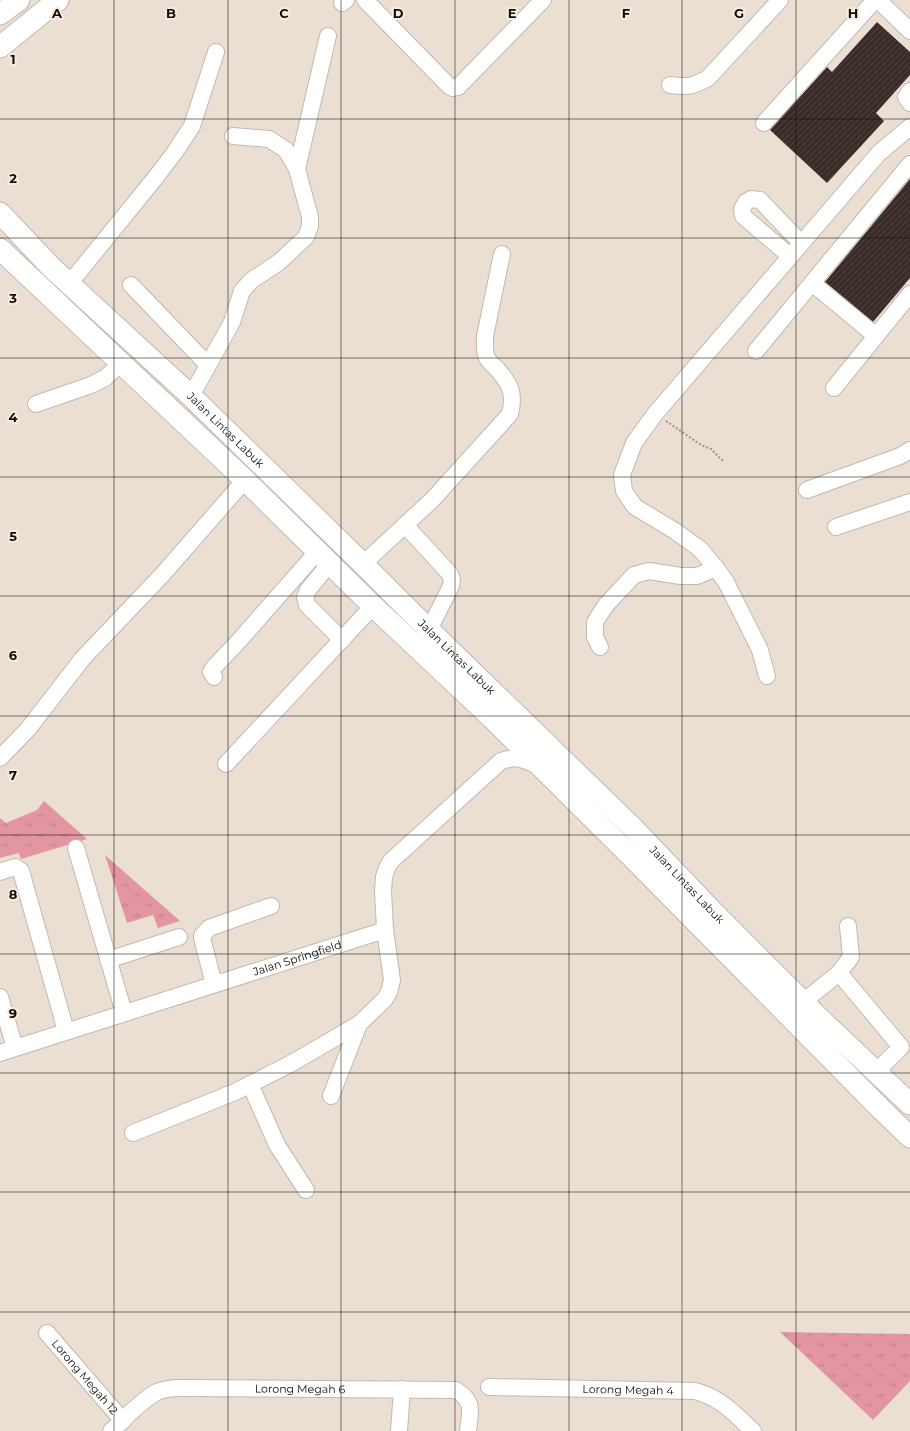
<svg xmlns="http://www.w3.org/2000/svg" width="910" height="1431" font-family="Montserrat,sans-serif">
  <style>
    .park { fill: url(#park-tufts) }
    .building { fill: url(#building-hatch) }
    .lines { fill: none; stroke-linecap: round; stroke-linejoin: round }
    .minor-casing { stroke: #c3b8ad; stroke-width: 18 }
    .major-casing { stroke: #c3b8ad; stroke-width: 23 }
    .path { stroke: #9b928a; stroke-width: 2; stroke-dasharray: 2 2; stroke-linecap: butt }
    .minor { stroke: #fff; stroke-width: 16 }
    .major { stroke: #fff; stroke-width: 21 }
    .grid { fill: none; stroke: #100c09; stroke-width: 1; stroke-opacity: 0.55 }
    .labels { text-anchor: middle; stroke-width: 4; stroke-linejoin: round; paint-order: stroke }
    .street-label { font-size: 11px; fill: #100c09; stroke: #f8ece1 }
    .grid-label { font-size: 13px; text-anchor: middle; font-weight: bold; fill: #100c09; stroke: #f8ece1; stroke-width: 4; stroke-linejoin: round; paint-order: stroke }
  </style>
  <defs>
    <pattern id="park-tufts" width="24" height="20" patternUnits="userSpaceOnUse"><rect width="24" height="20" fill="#e396a1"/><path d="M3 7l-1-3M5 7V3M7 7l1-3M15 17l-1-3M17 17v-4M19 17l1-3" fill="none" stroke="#c28089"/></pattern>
    <pattern id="building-hatch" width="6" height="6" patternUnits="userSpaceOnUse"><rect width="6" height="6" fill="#3a2d29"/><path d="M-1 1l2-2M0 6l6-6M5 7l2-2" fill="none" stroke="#4d423e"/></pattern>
  </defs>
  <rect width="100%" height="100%" fill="#ebdfd4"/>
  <path class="park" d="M 44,801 L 87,839 L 21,859 L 19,853 L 0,858 L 0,818 L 6,823 L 37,810 Z
    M 105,855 L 180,921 L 158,928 L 153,915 L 127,923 Z
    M 780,1332 L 910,1334 L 910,1381 L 873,1420 Z"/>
  <path class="building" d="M 877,22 L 910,52 L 910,75 L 876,113 L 884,121 L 827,183 L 770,130 L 827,67 L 832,72 Z
    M 910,179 L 910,278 L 873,322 L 825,282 Z"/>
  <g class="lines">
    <defs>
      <g id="minor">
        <path d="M 365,0 L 449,86 L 453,88 L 458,87 L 543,0"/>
        <path d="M 878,0 L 910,31"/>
        <path d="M 342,3 L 346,0"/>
        <path d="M 670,85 C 688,87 692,87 708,78 L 780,0"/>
        <path d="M 910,91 L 906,97 L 910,103"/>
        <path d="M 764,123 L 875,0"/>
        <path d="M 297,169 L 328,36"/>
        <path d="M 790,256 L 743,216 L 742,209 L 746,202 L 751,199 L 760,200 L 801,243"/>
        <path d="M 812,283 L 876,336"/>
        <path d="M 69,284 L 156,177 L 175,152 L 192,126 L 216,52"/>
        <path d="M 131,285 L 208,365"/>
        <path d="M 756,351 L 910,164"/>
        <path d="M 834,388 L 910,294"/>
        <path d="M 191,396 L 232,322 L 242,291 L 252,280 L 278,263 L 306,237 L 310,226 L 310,217 L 297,169 L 286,150 L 269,139 L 233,136"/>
        <path d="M 36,404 L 91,385 L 105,378 L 121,363"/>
        <path d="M 807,490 L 900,456 L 910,450"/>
        <path d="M 405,525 L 450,574 L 452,580 L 451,586 L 429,630"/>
        <path d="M 836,527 L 910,502"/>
        <path d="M 330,563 L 308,590 L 305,597 L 307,605 L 342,640"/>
        <path d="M 363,564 L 433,499 L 510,414 C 515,394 511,385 497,369 C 494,366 489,362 487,358 C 484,351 485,343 485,336 L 502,254"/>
        <path d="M 600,647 L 595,637 L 595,622 L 606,605 L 634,575 L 649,571 L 681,576 L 697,576 L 716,568"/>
        <path d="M 767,676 L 760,650 L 726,582 L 716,568 L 700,549 L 675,531 L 635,507 L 624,491 L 622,475 L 634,443 L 655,414 L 879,153 L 910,127"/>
        <path d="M 214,677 L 211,672 L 215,666 L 237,643 L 318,551"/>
        <path d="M 0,758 L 28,729 L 83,658 L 163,574 L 245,480"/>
        <path d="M 226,764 L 373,606"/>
        <path d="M 76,848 L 124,1013"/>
        <path d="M 0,872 L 15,867 L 21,871 L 66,1031"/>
        <path d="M 108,960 L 179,937"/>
        <path d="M 839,973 L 901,1047 L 876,1072"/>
        <path d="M 214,984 L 203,942 L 202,936 L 209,928 L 271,906"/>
        <path d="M 0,997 L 15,1048"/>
        <path d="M 803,1002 L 839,973 L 851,957 L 848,926"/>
        <path id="s1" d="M 0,1053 L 385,930"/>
        <path d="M 250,1084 L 277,1145 L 306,1190"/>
        <path d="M 331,1096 L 359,1024"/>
        <path d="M 133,1133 L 235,1092 L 292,1063 L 359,1024 L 385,999 L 389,992 L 392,980 L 385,930 L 383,891 L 384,877 L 387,868 L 391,861 L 501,761 C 517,756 521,758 536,765"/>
        <path id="s2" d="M 47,1333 L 123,1421"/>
        <path id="s3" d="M 489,1387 L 695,1391 C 721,1398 734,1413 753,1431"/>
        <path id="s4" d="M 111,1431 C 125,1419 141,1400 157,1392 C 165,1388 174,1388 182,1388 L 456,1390 C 475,1402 470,1411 468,1431"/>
        <path d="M 399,1431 L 402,1389"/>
      </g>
      <g id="major">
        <path d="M 0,14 L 19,0"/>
        <path d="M 0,47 L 58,0"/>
        <path id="s5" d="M 0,213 L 51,267 L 191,396 L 363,564 L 429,630 L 632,827 L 715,914 L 819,1018 L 910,1104"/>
        <path d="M 0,249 L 245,480 L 373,606 L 493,719 L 630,855 L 880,1108 L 910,1137"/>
      </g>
    </defs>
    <use href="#minor" class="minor-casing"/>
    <use href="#major" class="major-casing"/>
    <path class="path" d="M 666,421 L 701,445 L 711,449 L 724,462"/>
    <use href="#minor" class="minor"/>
    <use href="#major" class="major"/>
  </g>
  <path class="grid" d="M 114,0 L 114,1431M 228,0 L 228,1431M 341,0 L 341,1431M 455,0 L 455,1431M 569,0 L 569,1431M 682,0 L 682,1431M 796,0 L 796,1431M 0,119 L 910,119M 0,238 L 910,238M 0,358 L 910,358M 0,477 L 910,477M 0,596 L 910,596M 0,716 L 910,716M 0,835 L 910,835M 0,954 L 910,954M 0,1073 L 910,1073M 0,1192 L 910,1192M 0,1312 L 910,1312"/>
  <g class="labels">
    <g class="street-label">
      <text dy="4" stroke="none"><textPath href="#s5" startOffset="313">Jalan Lintas Labuk</textPath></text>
      <text dy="4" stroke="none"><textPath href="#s5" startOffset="637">Jalan Lintas Labuk</textPath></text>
      <text dy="4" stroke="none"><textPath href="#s5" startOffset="961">Jalan Lintas Labuk</textPath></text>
      <text dy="4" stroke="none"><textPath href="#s1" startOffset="312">Jalan Springfield</textPath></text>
      <text dy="4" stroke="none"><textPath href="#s2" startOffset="58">Lorong Megah 12</textPath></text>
      <text dy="4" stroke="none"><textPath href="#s4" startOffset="204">Lorong Megah 6</textPath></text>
      <text dy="4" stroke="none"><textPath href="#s3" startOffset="139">Lorong Megah 4</textPath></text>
    </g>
  </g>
  <g class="grid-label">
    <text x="57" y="18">A</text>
    <text x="171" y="18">B</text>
    <text x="284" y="18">C</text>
    <text x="398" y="18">D</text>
    <text x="512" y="18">E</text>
    <text x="626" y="18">F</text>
    <text x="739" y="18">G</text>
    <text x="853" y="18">H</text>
    <text x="13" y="64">1</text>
    <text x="13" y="183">2</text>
    <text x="13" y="303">3</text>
    <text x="13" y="422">4</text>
    <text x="13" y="541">5</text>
    <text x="13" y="660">6</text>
    <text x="13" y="780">7</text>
    <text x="13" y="899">8</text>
    <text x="13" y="1018">9</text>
  </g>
</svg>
